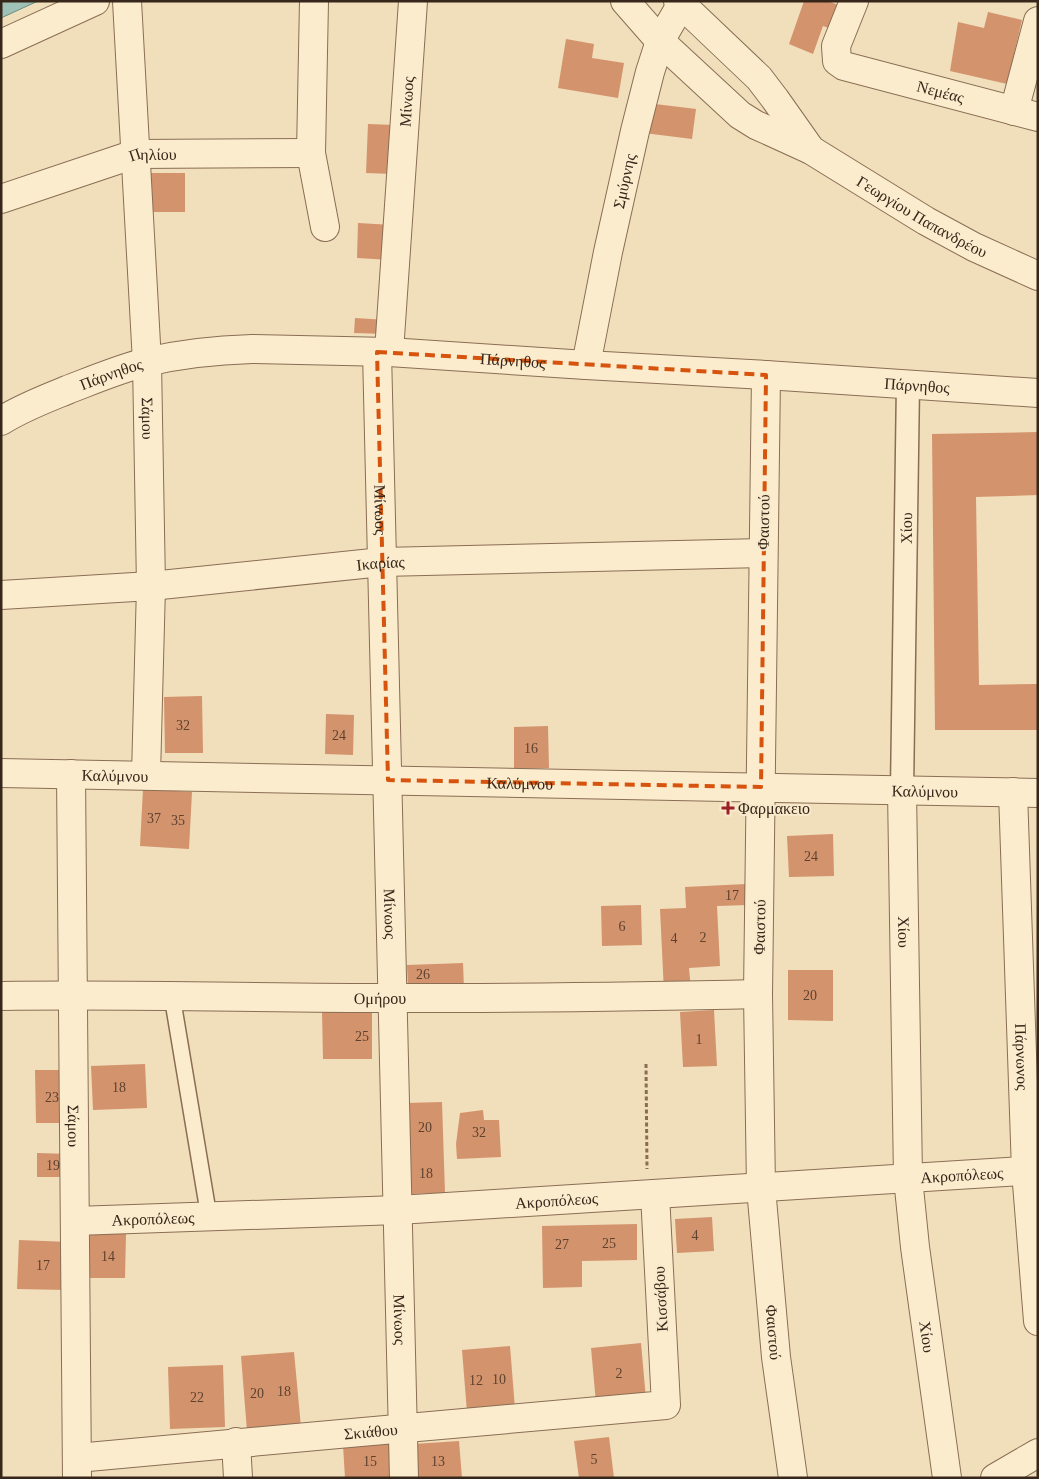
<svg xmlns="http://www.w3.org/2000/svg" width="1039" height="1479" font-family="Georgia,serif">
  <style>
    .water { fill: #9fc1b6; stroke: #678f83 }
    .building { fill: #d3936d }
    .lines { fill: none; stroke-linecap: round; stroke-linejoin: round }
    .service-casing { stroke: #896e54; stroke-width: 18 }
    .pedestrian-casing { stroke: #896e54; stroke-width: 25 }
    .minor-casing { stroke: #896e54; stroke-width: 30 }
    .tertiary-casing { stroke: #896e54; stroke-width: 30 }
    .path { stroke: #896e54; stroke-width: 3; stroke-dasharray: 4 2.5; stroke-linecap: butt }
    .service { stroke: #fcecce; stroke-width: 15 }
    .pedestrian { stroke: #fcecce; stroke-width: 22 }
    .minor { stroke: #fcecce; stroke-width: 28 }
    .tertiary { stroke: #fcecce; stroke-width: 28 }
    .marked { fill: none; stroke: #d6540d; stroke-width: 4; stroke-dasharray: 10 6; stroke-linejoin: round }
    .poi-dot { fill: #9d1f26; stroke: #f8e9cb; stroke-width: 2 }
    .labels { text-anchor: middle; stroke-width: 4; stroke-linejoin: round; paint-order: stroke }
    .number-label { font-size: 14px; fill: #5e422f }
    .street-label { font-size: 16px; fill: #37271a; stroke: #f8e9cb }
    .poi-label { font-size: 16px; fill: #37271a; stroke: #f8e9cb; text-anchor: start }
  </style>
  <rect width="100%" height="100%" fill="#f1debb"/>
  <path class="water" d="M 1,1 L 38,1 L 1,18 Z"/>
  <path class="building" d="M 804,1 L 828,1 L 843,7 L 834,30 L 823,26 L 813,54 L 789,44 Z
    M 988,12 L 1022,20 L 1007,84 L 950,71 L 958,22 L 984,28 Z
    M 566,39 L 594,44 L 592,58 L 624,63 L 618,98 L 558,88 Z
    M 647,103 L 696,109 L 692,139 L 644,133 Z
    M 368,124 L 395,125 L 393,174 L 366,173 Z
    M 139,173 L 185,173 L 185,212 L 143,212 Z
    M 358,223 L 392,225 L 390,260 L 357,258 Z
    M 355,318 L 387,320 L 387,334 L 354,333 Z
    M 1038,432 L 1038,495 L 976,497 L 979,685 L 1038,684 L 1038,730 L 935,730 L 932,434 Z
    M 202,696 L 203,753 L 165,753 L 164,697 Z
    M 326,714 L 354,715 L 353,755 L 325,754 Z
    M 548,726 L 549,768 L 514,769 L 514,727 Z
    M 143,789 L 192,792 L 189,849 L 140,846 Z
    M 833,834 L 834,876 L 789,877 L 787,836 Z
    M 746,884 L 748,905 L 717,906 L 720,966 L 689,968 L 691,990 L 664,992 L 660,909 L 686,908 L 685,887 Z
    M 641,905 L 642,945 L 602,946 L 601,906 Z
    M 463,963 L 464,989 L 408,990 L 407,965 Z
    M 788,970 L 833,970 L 833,1021 L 788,1020 Z
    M 372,1010 L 372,1059 L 323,1059 L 322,1011 Z
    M 714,1010 L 717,1066 L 683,1067 L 680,1012 Z
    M 145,1064 L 147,1108 L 93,1110 L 91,1066 Z
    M 35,1070 L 68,1070 L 69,1123 L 36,1123 Z
    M 442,1102 L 445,1193 L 410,1194 L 406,1103 Z
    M 483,1110 L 484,1120 L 499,1120 L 501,1157 L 457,1159 L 456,1144 L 460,1113 Z
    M 37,1153 L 70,1154 L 69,1177 L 37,1177 Z
    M 712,1217 L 714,1251 L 677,1253 L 675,1219 Z
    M 637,1224 L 637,1260 L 582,1261 L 582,1287 L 543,1288 L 542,1226 Z
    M 90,1233 L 126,1234 L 125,1278 L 89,1278 Z
    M 19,1240 L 69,1242 L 67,1290 L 17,1289 Z
    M 641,1343 L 646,1399 L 596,1403 L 591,1348 Z
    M 510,1346 L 515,1409 L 467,1412 L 462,1350 Z
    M 294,1352 L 301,1427 L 247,1431 L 241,1356 Z
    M 223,1365 L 225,1427 L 170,1429 L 168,1367 Z
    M 609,1437 L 614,1478 L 579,1478 L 574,1441 Z
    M 459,1441 L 462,1478 L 416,1478 L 414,1444 Z
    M 396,1442 L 397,1478 L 345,1478 L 343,1445 Z"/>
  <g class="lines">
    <defs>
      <path id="service" d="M 172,996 L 209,1217"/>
      <g id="pedestrian">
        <path id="s1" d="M 902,790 L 908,384"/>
      </g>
      <g id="minor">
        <path id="s2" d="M 127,1 L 147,362 L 151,586 L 146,775"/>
        <path d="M 314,1 L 311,153 L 325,227"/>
        <path id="s3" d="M 854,1 L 836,46 L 837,61 L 844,66 L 1038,117"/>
        <path d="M 1014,111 L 1038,21"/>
        <path id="s4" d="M 1,199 L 135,154 L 311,153"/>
        <path id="s5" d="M 377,352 L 404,1478"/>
        <path id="s6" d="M 389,352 L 413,1"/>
        <path id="s7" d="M 586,365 L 608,252 L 635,131 L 650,72 L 660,41 L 681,5"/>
        <path id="s8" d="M 766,375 L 758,994 L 761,1188 L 776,1357 L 793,1478"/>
        <path id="s9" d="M 1,421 C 21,408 45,399 67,390 C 93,380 119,369 146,362 C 180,354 217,350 252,349 L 389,352 L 586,365 L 766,375 L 1038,393"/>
        <path id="s10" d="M 1,595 L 151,586 L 382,562 L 763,553"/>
        <path id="s11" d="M 1,773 L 1038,793"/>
        <path id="s12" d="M 71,774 L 77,1478"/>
        <path id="s13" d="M 902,790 L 908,1178 L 915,1247 L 947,1478"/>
        <path id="s14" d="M 1013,792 L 1026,1171 L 1038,1321"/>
        <path id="s15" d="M 1,996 C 132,994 263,998 393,998 C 515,998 637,997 758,994"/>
        <path id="s16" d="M 75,1221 L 398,1210 L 1038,1170"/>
        <path d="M 236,1442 L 238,1478"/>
        <path id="s17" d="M 77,1458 C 273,1439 470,1423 666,1405 L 655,1194"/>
      </g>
      <g id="tertiary">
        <path id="s18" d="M 625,1 L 660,41 L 740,115 L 756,125 L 811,150 L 926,221 L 974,247 L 1038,276"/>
        <path d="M 678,1 L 759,78 L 775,99 L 811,150"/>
        <path d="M 1,44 L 95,1"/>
        <path d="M 995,1478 L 1038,1453"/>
      </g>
    </defs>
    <use href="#service" class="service-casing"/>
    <use href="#pedestrian" class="pedestrian-casing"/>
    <use href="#minor" class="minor-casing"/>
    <use href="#tertiary" class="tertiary-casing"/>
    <path class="path" d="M 646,1064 L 647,1169"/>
    <use href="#service" class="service"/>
    <use href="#pedestrian" class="pedestrian"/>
    <use href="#minor" class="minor"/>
    <use href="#tertiary" class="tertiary"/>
  </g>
  <path class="marked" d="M 377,352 L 766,375 L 761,787 L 388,780 Z"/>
  <path class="poi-dot" d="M725.5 800.5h5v5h5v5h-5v5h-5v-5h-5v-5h5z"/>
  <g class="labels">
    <g class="number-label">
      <text x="183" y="730">32</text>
      <text x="339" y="740">24</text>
      <text x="531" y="753">16</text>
      <text x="154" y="823">37</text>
      <text x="178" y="825">35</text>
      <text x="811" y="861">24</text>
      <text x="732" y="900">17</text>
      <text x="622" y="931">6</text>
      <text x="703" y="942">2</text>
      <text x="674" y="943">4</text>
      <text x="423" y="979">26</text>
      <text x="810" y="1000">20</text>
      <text x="362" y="1041">25</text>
      <text x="699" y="1044">1</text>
      <text x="119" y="1092">18</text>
      <text x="52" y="1102">23</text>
      <text x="425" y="1132">20</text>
      <text x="479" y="1137">32</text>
      <text x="53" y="1170">19</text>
      <text x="426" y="1178">18</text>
      <text x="695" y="1240">4</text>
      <text x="609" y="1248">25</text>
      <text x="562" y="1249">27</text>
      <text x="108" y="1261">14</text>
      <text x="43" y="1270">17</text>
      <text x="619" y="1378">2</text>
      <text x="499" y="1384">10</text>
      <text x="476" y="1385">12</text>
      <text x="284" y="1396">18</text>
      <text x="257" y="1398">20</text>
      <text x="197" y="1402">22</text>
      <text x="594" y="1464">5</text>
      <text x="370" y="1466">15</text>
      <text x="438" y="1466">13</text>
    </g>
    <g class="street-label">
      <text dy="6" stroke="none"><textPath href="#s3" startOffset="172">Νεμέας</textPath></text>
      <text dy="6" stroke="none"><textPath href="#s6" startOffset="251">Μίνωος</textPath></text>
      <text dy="6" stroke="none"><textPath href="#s4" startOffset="159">Πηλίου</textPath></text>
      <text dy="6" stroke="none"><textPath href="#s7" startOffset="188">Σμύρνης</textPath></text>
      <text dy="6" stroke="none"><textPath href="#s18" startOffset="371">Γεωργίου Παπανδρέου</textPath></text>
      <text dy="6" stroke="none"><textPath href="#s9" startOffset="525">Πάρνηθος</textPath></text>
      <text dy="6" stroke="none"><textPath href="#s9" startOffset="120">Πάρνηθος</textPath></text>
      <text dy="6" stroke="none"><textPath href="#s9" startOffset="930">Πάρνηθος</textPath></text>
      <text dy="6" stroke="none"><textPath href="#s2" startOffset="418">Σάμου</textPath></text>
      <text dy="6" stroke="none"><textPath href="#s5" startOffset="158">Μίνωος</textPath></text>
      <text transform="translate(763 522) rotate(-89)" y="6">Φαιστού</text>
      <text dy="6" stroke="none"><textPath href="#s1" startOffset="262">Χίου</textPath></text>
      <text dy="6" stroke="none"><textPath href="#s10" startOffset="381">Ικαρίας</textPath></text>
      <text dy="6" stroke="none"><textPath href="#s11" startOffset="114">Καλύμνου</textPath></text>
      <text dy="6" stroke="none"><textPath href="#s11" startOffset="519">Καλύμνου</textPath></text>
      <text dy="6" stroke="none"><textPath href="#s11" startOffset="924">Καλύμνου</textPath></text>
      <text dy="6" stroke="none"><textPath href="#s5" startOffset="562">Μίνωος</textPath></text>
      <text transform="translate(759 927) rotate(-89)" y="6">Φαιστού</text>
      <text dy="6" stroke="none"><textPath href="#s13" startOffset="142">Χίου</textPath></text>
      <text dy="6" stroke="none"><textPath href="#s15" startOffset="379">Ομήρου</textPath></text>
      <text dy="6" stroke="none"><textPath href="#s14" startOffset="265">Πάρνωνος</textPath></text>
      <text dy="6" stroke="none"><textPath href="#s12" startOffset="352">Σάμου</textPath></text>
      <text dy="6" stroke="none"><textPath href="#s16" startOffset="888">Ακροπόλεως</textPath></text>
      <text dy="6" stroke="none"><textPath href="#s16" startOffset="482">Ακροπόλεως</textPath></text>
      <text dy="6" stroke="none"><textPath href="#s16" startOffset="78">Ακροπόλεως</textPath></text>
      <text transform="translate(660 1299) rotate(-93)" y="6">Κισσάβου</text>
      <text dy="6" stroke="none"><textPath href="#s5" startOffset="968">Μίνωος</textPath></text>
      <text dy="6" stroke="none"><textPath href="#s8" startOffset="958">Φαιστού</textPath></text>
      <text dy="6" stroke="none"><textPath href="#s13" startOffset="548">Χίου</textPath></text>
      <text dy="6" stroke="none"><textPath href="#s17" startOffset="295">Σκιάθου</textPath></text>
    </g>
    <g class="poi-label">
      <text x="738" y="814">Φαρμακειο</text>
    </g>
  </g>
  <rect width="1039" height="1479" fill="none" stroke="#37271a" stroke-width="5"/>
</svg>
